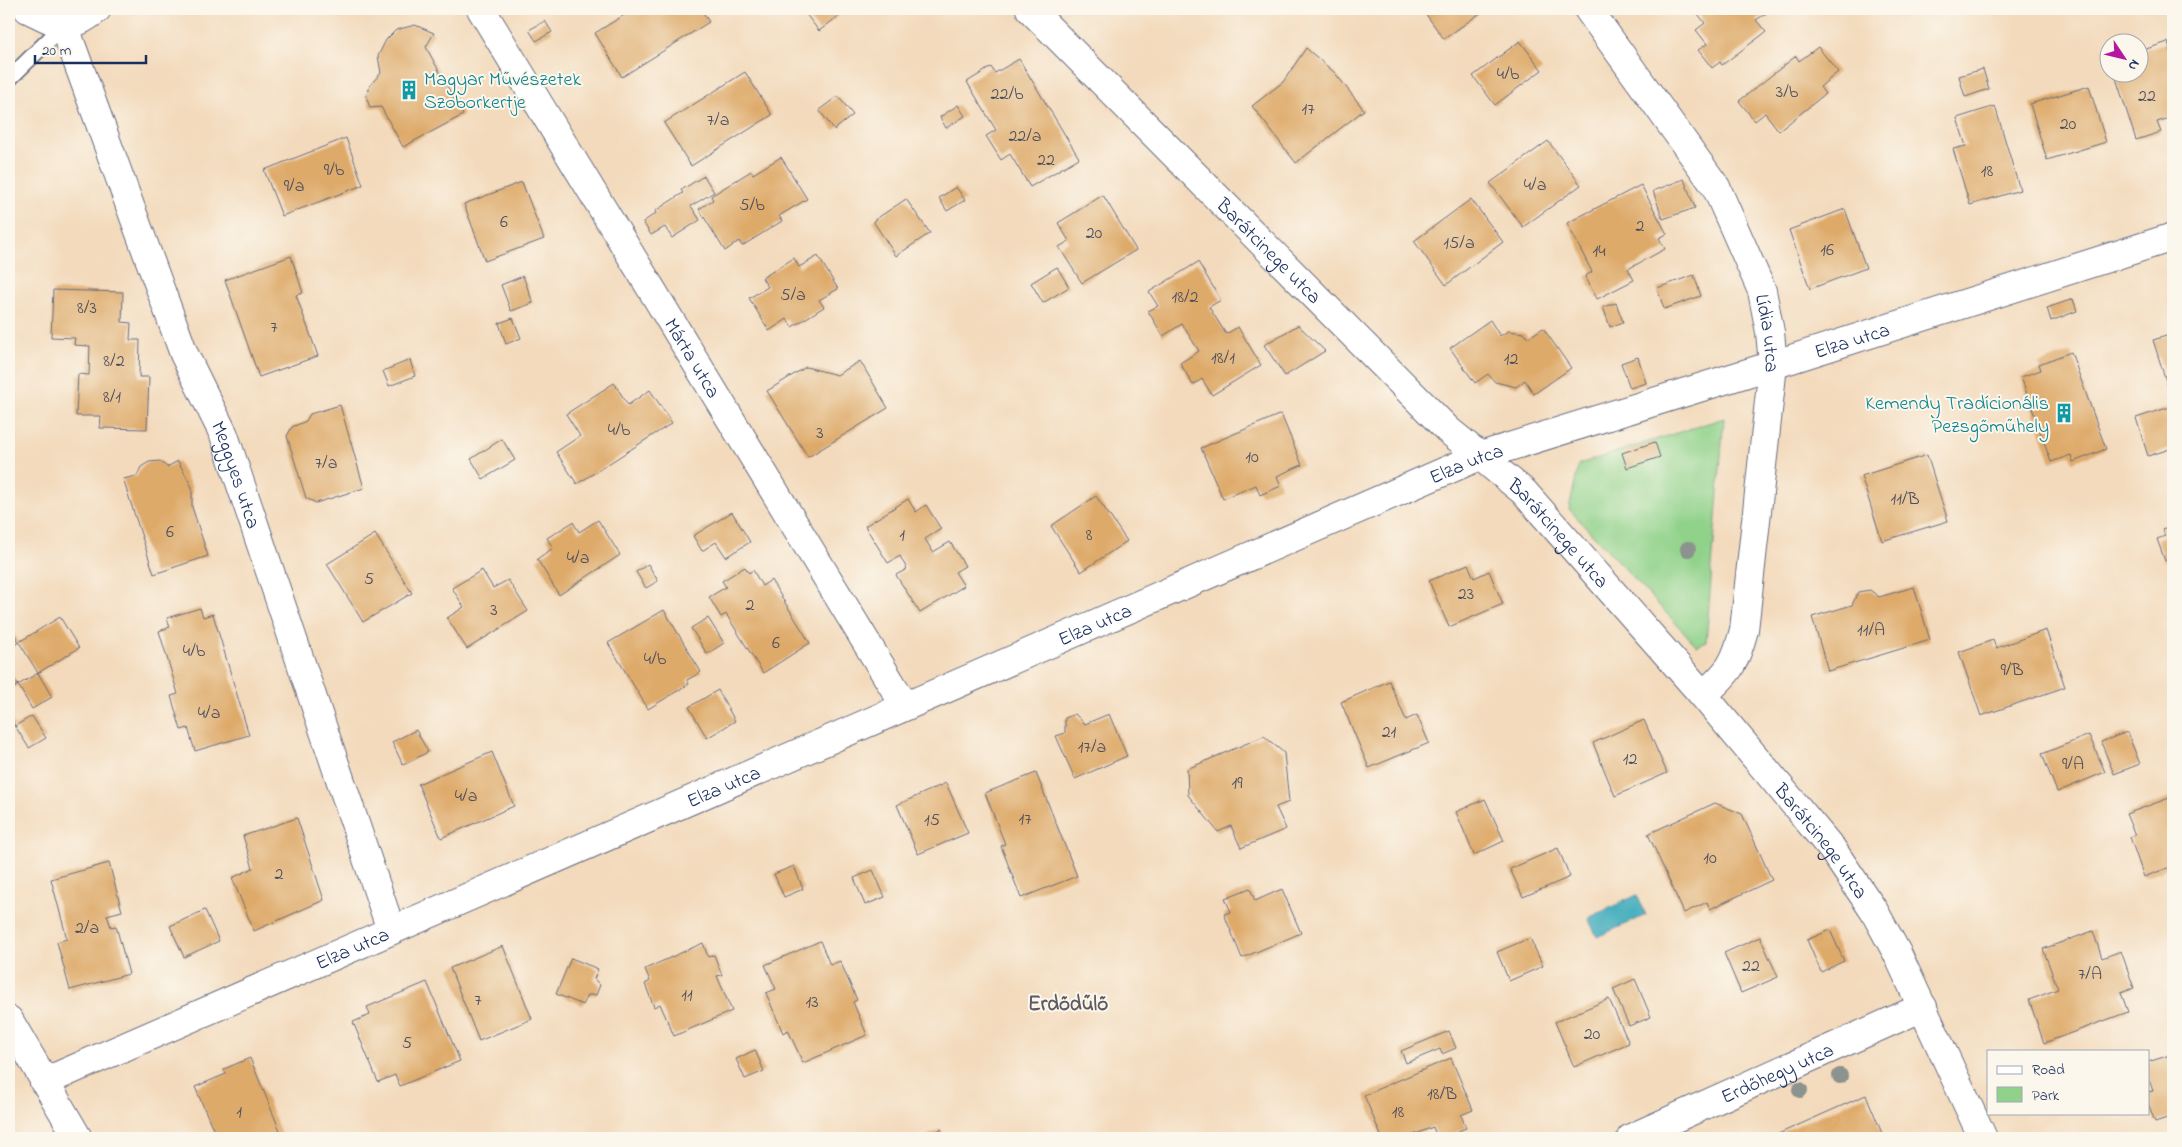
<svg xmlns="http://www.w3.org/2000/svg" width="2182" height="1147" font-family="'Indie Flower',sans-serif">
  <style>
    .green { fill: #90d28a; stroke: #568074 }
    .water { fill: #3dabbb; stroke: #2c6d8c }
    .building { fill: #deaa6a }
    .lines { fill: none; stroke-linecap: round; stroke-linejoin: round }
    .lane-casing { stroke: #676b7f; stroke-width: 18 }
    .street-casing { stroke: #676b7f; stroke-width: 30 }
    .lane { stroke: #fff; stroke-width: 15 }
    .street { stroke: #fff; stroke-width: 28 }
    .tree { fill: #8c928e }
    .labels { text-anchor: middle; stroke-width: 4; stroke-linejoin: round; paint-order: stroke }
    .number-label { font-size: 18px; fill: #4c4e61 }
    .culture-label { font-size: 20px; fill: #0d838f; stroke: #fbf7ec; text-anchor: start }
    .street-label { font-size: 20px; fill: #1b2f5e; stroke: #fbf7ec }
    .neighbourhood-label { font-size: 21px; font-weight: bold; fill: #5f5a62; stroke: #fbf7ec }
  </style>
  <rect width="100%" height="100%" fill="#fbf7ec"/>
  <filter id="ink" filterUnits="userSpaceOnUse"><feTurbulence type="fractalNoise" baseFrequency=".02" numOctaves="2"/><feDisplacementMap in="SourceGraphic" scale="10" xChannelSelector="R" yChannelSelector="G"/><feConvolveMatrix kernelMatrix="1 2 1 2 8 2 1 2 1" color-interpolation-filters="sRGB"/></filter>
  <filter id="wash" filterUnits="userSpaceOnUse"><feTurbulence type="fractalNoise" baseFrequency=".0096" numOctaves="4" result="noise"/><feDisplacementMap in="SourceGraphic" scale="20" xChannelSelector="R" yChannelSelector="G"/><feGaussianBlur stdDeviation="1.12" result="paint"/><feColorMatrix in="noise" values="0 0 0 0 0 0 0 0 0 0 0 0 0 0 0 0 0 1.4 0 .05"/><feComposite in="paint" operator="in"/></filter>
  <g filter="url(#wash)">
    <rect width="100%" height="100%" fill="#f3dabc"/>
    <path class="green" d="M 1724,418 L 1706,642 L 1697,646 L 1569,509 L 1579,464 Z"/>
    <path class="water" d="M 1637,895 L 1646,915 L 1597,937 L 1588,918 Z"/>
    <g id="blocks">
      <path class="building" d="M 634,9 L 701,9 L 709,22 L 622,77 L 595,33 Z
        M 802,9 L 848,9 L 819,31 Z
        M 1422,9 L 1486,9 L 1444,39 Z
        M 1694,9 L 1766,9 L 1768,12 L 1756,20 L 1766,32 L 1722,65 L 1720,62 L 1712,68 L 1698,50 L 1707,44 L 1696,30 L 1705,23 Z
        M 545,21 L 552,32 L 536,41 L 529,30 Z
        M 415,25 L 434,33 L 426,47 L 463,115 L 403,147 L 381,107 L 370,108 L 366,96 L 371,84 L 381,73 L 378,56 L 386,40 L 396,30 Z
        M 1520,41 L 1542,70 L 1495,105 L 1473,76 Z
        M 2168,42 L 2173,59 L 2173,117 L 2157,122 L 2161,132 L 2136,140 L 2114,72 L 2140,72 L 2140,51 Z
        M 1818,47 L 1838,72 L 1820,87 L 1825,94 L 1779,131 L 1765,113 L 1755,121 L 1739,101 L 1796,56 L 1799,61 Z
        M 1306,48 L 1335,73 L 1364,110 L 1296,163 L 1252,106 L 1283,82 Z
        M 1019,59 L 1079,158 L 1030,187 L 1010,154 L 1001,160 L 986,136 L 996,130 L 967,82 L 991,67 L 995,73 Z
        M 1983,69 L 1989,89 L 1965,97 L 1959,76 Z
        M 745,72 L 772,115 L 691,166 L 664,123 Z
        M 2089,86 L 2106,142 L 2047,160 L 2030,104 Z
        M 838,96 L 853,115 L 834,130 L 819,110 Z
        M 958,105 L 965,116 L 946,128 L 940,117 Z
        M 1995,106 L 2020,190 L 1970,205 L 1953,149 L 1966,146 L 1957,118 Z
        M 346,138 L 363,185 L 282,216 L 264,170 Z
        M 1548,141 L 1581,185 L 1523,227 L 1490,183 Z
        M 781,157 L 807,199 L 779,216 L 782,221 L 742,246 L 739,241 L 725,251 L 699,209 L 713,200 L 711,196 L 751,171 L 753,174 Z
        M 704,176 L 714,192 L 691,206 L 700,220 L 672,238 L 665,227 L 651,235 L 643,222 L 656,213 L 655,211 L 683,193 L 681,190 Z
        M 1684,179 L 1695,208 L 1663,219 L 1653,191 Z
        M 522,182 L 544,239 L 485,261 L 464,204 Z
        M 1641,185 L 1667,234 L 1659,238 L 1665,249 L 1628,269 L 1634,280 L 1597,299 L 1585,276 L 1592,272 L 1567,223 Z
        M 956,187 L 965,200 L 947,211 L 939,198 Z
        M 1103,195 L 1136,250 L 1082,283 L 1059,247 L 1069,241 L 1058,223 Z
        M 906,199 L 930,233 L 896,256 L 873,221 Z
        M 1471,199 L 1503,242 L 1446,285 L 1414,241 Z
        M 1845,209 L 1866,268 L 1810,289 L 1789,230 Z
        M 291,256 L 303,293 L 296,295 L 318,356 L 259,377 L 225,280 Z
        M 818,256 L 838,289 L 819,300 L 824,307 L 792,327 L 787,319 L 769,331 L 749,298 L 768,287 L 762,278 L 794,258 L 799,267 Z
        M 1198,262 L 1221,300 L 1209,307 L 1226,334 L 1238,327 L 1261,365 L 1212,395 L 1202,379 L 1193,385 L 1180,363 L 1199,351 L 1182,324 L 1163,336 L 1148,311 L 1158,306 L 1149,292 Z
        M 1057,267 L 1069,287 L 1043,303 L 1031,283 Z
        M 1694,275 L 1701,296 L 1664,309 L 1657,288 Z
        M 523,276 L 533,303 L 511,311 L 501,285 Z
        M 53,290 L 123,292 L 122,322 L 131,323 L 130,340 L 140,340 L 139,377 L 149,377 L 147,429 L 100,428 L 101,416 L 76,416 L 78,374 L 89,375 L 90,346 L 74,345 L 75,338 L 51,337 Z
        M 2073,299 L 2077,311 L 2051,321 L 2047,308 Z
        M 1616,303 L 1623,322 L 1610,327 L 1603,307 Z
        M 513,318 L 521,338 L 506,344 L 499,323 Z
        M 1490,320 L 1500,336 L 1508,331 L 1524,333 L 1528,338 L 1543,328 L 1571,368 L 1534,394 L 1525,380 L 1516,387 L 1495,382 L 1488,374 L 1475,383 L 1450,348 Z
        M 1298,325 L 1325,351 L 1285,376 L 1264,345 Z
        M 2173,334 L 2173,403 L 2153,340 Z
        M 2071,352 L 2106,449 L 2073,462 L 2071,455 L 2051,462 L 2021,377 L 2041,370 L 2039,364 Z
        M 1638,357 L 1646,383 L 1630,388 L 1621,363 Z
        M 410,360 L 415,376 L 389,386 L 383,371 Z
        M 860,361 L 888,408 L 808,457 L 767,391 L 806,367 L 837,375 Z
        M 614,383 L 628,405 L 650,390 L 672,423 L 577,484 L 556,452 L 580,436 L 566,414 Z
        M 340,405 L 364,488 L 316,503 L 306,498 L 287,436 L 292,427 L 306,421 L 310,414 Z
        M 2173,406 L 2173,448 L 2148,456 L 2136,418 Z
        M 1281,414 L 1302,465 L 1277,476 L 1281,486 L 1260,495 L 1256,485 L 1223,499 L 1201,448 Z
        M 502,439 L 515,460 L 483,479 L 471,459 Z
        M 1655,442 L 1660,457 L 1627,468 L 1622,453 Z
        M 1927,455 L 1948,521 L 1882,541 L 1861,476 Z
        M 160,461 L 167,467 L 178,461 L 192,487 L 192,507 L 208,556 L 154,574 L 123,479 L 137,476 L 141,467 L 149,462 Z
        M 1096,496 L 1127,541 L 1081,572 L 1051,526 Z
        M 908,499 L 916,512 L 926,505 L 941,529 L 925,539 L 933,552 L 950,542 L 965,566 L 955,572 L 964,586 L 920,613 L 896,575 L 907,569 L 900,556 L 888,563 L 865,526 Z
        M 732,512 L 750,542 L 726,557 L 716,542 L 702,551 L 693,536 Z
        M 598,520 L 620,555 L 559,595 L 537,559 L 553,548 L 547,538 L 573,522 L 579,532 Z
        M 2173,525 L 2173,558 L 2165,561 L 2157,539 L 2165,536 L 2162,529 Z
        M 375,534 L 412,593 L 363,622 L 327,564 Z
        M 648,564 L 658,581 L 646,588 L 636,572 Z
        M 1468,564 L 1474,578 L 1489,571 L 1503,604 L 1449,627 L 1429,581 Z
        M 745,567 L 749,573 L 753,570 L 762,586 L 771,580 L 810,643 L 763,673 L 726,614 L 721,617 L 709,597 L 726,587 L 722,581 Z
        M 482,570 L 493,588 L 508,580 L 528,611 L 467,649 L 447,618 L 464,607 L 452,588 Z
        M 1914,587 L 1930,640 L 1828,671 L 1812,617 L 1852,605 L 1858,592 L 1870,590 L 1879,597 Z
        M 200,608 L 203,617 L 213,614 L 249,735 L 195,751 L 188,728 L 181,730 L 171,696 L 178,694 L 159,631 L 170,627 L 167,618 Z
        M 664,610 L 701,672 L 687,680 L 689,684 L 648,709 L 608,643 Z
        M 60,617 L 79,648 L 38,673 L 19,642 Z
        M 708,618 L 724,643 L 707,654 L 691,628 Z
        M 9,626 L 19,642 L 9,649 Z
        M 2046,630 L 2065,687 L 1981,716 L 1959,652 L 1993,640 L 1996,648 Z
        M 9,671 L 18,685 L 9,691 Z
        M 38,673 L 52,697 L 32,709 L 18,685 Z
        M 1389,681 L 1406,720 L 1417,715 L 1429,743 L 1369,768 L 1341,702 Z
        M 718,690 L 735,721 L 707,738 L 689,707 Z
        M 1075,714 L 1085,724 L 1109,714 L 1127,756 L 1075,779 L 1056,736 L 1065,733 L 1065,718 Z
        M 9,715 L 15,726 L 32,716 L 46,738 L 29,748 L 15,726 L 9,730 Z
        M 1644,720 L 1667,773 L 1615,796 L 1593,743 Z
        M 416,730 L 428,752 L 403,765 L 392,742 Z
        M 2127,732 L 2140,764 L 2114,774 L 2101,742 Z
        M 2089,735 L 2105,772 L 2057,792 L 2042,754 Z
        M 1264,736 L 1284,753 L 1289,802 L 1276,807 L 1286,829 L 1241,848 L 1231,826 L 1218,832 L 1188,795 L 1187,769 Z
        M 492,752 L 514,806 L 441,838 L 418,784 Z
        M 1036,773 L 1077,876 L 1021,898 L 1001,846 L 1005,844 L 985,793 Z
        M 946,783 L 968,833 L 918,854 L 897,805 Z
        M 2172,797 L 2173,802 L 2173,866 L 2144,877 L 2130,837 L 2135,835 L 2126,814 Z
        M 1485,799 L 1504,841 L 1474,855 L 1456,812 Z
        M 1715,803 L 1742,814 L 1772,880 L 1710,909 L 1707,902 L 1684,913 L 1648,834 Z
        M 297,818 L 324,900 L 254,931 L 232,878 L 253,868 L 243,836 Z
        M 1558,848 L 1570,877 L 1523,897 L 1510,869 Z
        M 109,863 L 122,911 L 107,915 L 111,927 L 116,926 L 129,974 L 70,990 L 57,942 L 67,939 L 51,879 Z
        M 794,866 L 803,889 L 784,897 L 774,874 Z
        M 873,870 L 885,897 L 865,905 L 854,878 Z
        M 1250,888 L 1255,901 L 1282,889 L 1301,933 L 1242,958 L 1224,914 L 1231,912 L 1225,898 Z
        M 205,910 L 219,941 L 184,957 L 170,926 Z
        M 1830,930 L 1844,961 L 1821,972 L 1807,940 Z
        M 2093,931 L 2102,958 L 2121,951 L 2134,988 L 2121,993 L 2128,1012 L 2044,1043 L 2029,1000 L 2058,989 L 2043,949 Z
        M 1760,937 L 1778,977 L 1741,993 L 1724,953 Z
        M 1530,938 L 1543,966 L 1509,981 L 1497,952 Z
        M 820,941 L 830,965 L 840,961 L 857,1000 L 853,1002 L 867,1035 L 803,1063 L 788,1030 L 783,1033 L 766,993 L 776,989 L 765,965 Z
        M 703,943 L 708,957 L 714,955 L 722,975 L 717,976 L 732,1011 L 674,1036 L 660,1004 L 654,1007 L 645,984 L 650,981 L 645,969 Z
        M 503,946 L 532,1019 L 479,1041 L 450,968 Z
        M 571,958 L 598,969 L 594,979 L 600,985 L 596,995 L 588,995 L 583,1005 L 556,994 Z
        M 1635,979 L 1651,1017 L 1629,1026 L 1613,989 Z
        M 427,982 L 460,1061 L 400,1086 L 395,1075 L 378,1082 L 353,1022 L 370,1015 L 367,1007 Z
        M 1609,999 L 1629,1043 L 1574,1067 L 1555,1022 Z
        M 1449,1031 L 1456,1048 L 1442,1054 L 1440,1049 L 1406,1063 L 1401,1051 Z
        M 755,1050 L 764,1071 L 745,1079 L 736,1059 Z
        M 2173,1054 L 2173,1116 L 2155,1122 L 2148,1103 L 2148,1092 L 2153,1091 L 2148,1077 L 2148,1062 Z
        M 250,1058 L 283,1138 L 228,1138 L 226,1135 L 217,1138 L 195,1087 L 226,1074 L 224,1069 Z
        M 1451,1058 L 1473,1110 L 1461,1115 L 1466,1128 L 1441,1138 L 1437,1138 L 1433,1127 L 1406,1138 L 1382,1138 L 1364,1095 Z
        M 1866,1095 L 1884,1138 L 1769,1138 Z
        M 941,1129 L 945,1138 L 927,1138 L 926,1136 Z"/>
    </g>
  </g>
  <g filter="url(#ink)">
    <use href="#blocks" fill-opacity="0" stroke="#676b7f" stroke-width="1"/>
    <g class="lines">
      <defs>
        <path id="lane" d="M 9,79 L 64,25"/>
        <g id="street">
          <path d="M 28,9 C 59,23 67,34 97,9"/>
          <path id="s1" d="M 481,9 L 905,706"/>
          <path id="s2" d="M 1030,9 L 1448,430 L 1524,492 L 1703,695 L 1832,849 L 1874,911 L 1897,953 L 1983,1138"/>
          <path id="s3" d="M 1588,9 L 1716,187 L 1762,291 L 1770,332 L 1773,365 L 1744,630 C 1735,664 1730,671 1703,695"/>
          <path id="s4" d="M 64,25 L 184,354 L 224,435 L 391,930"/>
          <path d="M 9,1020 L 78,1138"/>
          <path id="s5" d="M 44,1082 L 1480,456 L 1773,365 L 2173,237"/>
          <path id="s6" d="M 1631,1138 L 1923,1007"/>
        </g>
      </defs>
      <use href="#lane" class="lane-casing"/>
      <use href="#street" class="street-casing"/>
      <use href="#lane" class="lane"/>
      <use href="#street" class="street"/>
    </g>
    <g class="tree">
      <circle cx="1688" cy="549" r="8"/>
      <circle cx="1840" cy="1076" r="8"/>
      <circle cx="1800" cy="1090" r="8"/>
    </g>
  </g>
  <defs>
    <symbol id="building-bare" viewBox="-9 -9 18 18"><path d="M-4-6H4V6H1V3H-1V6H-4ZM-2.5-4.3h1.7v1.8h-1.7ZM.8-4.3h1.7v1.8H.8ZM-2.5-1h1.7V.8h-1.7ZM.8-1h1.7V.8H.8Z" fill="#0f9aa8" stroke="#fbf7ec" stroke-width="2.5" paint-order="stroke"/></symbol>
  </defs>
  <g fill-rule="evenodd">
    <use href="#building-bare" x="395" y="76" width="28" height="28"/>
    <use href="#building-bare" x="2050" y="399" width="28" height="28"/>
  </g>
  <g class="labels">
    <g class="number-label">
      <text x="1508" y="79">4/b</text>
      <text x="1787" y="97">3/b</text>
      <text x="1007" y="99">22/b</text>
      <text x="2147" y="101">22</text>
      <text x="1308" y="114">17</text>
      <text x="718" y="125">7/a</text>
      <text x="2068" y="129">20</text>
      <text x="1025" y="141">22/a</text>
      <text x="1046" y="165">22</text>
      <text x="334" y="175">9/b</text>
      <text x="1987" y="176">18</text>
      <text x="1535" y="190">4/a</text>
      <text x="294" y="191">9/a</text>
      <text x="752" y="210">5/b</text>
      <text x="504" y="227">6</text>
      <text x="1640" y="231">2</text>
      <text x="1094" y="238">20</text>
      <text x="1459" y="248">15/a</text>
      <text x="1827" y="255">16</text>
      <text x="1599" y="256">14</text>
      <text x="793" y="300">5/a</text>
      <text x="1185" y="302">18/2</text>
      <text x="87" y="313">8/3</text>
      <text x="274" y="332">7</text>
      <text x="1223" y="363">18/1</text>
      <text x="1511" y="364">12</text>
      <text x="114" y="366">8/2</text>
      <text x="112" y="402">8/1</text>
      <text x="619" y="435">4/b</text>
      <text x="820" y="438">3</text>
      <text x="1252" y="462">10</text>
      <text x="326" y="468">7/a</text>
      <text x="1905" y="504">11/B</text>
      <text x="170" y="537">6</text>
      <text x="902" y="540">1</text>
      <text x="1089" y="540">8</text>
      <text x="578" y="563">4/a</text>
      <text x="369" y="584">5</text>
      <text x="1466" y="599">23</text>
      <text x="750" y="610">2</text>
      <text x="494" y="615">3</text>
      <text x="1871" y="635">11/A</text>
      <text x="776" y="648">6</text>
      <text x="194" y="656">4/b</text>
      <text x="655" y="664">4/b</text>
      <text x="2012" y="675">9/B</text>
      <text x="209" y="718">4/a</text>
      <text x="1389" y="737">21</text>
      <text x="1092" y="752">17/a</text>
      <text x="1630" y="764">12</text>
      <text x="2073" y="769">9/A</text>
      <text x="1237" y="788">19</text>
      <text x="466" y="801">4/a</text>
      <text x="1025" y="824">17</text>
      <text x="932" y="825">15</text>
      <text x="1710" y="863">10</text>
      <text x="279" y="879">2</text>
      <text x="87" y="933">2/a</text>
      <text x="1751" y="971">22</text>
      <text x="2090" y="979">7/A</text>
      <text x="687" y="1000">11</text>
      <text x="478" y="1005">7</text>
      <text x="812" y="1007">13</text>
      <text x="1592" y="1039">20</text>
      <text x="407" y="1048">5</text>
      <text x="1442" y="1099">18/B</text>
      <text x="239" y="1117">1</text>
      <text x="1398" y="1117">18</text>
    </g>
    <g class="culture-label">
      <text x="424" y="85">Magyar Művészetek<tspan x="424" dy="23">Szoborkertje</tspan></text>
      <text x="2049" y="409" text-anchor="end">Kemendy Tradícionális<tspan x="2049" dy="23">Pezsgőműhely</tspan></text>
    </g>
    <g class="street-label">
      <text dy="7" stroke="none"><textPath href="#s2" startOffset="340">Barátcinege utca</textPath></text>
      <text dy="7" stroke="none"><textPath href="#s3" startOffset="376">Lídia utca</textPath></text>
      <text dy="7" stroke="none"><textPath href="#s5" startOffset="1956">Elza utca</textPath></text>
      <text dy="7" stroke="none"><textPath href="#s1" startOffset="408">Márta utca</textPath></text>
      <text dy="7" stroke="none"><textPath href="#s5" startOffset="1551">Elza utca</textPath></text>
      <text dy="7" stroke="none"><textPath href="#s4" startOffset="482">Meggyes utca</textPath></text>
      <text dy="7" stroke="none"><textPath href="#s2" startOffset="745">Barátcinege utca</textPath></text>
      <text dy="7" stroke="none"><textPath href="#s5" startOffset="1146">Elza utca</textPath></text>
      <text dy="7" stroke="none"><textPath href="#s5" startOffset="741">Elza utca</textPath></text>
      <text dy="7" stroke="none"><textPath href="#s2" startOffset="1150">Barátcinege utca</textPath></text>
      <text dy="7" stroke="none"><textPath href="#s5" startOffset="336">Elza utca</textPath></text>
      <text dy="7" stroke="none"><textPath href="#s6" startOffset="160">Erdőhegy utca</textPath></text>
    </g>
    <g class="neighbourhood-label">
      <text x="1068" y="1010">Erdődűlő</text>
    </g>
  </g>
  <rect width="2182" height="1147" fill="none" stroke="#fbf7ec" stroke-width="30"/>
  <rect x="1987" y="1050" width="162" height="65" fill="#fbf7ec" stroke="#a1a7b3"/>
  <rect x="1997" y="1066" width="25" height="8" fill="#ffffff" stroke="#a1a7b3"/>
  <text x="2032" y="1074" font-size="15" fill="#1b2f5e">Road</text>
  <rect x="1997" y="1087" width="25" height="15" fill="#90d28a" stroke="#a1a7b3"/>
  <text x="2032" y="1100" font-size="15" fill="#1b2f5e">Park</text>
  <g transform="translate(2124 58) rotate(125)"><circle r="24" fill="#fbf7ec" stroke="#a1a7b3"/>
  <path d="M0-4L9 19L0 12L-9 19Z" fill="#b5179e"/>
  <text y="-8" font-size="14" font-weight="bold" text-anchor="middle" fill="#1b2f5e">N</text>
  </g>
  <path d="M35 55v8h111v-8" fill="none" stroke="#1b2f5e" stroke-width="2.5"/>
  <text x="42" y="55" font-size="15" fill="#1b2f5e" stroke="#fbf7ec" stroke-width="4" paint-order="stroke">20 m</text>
</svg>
